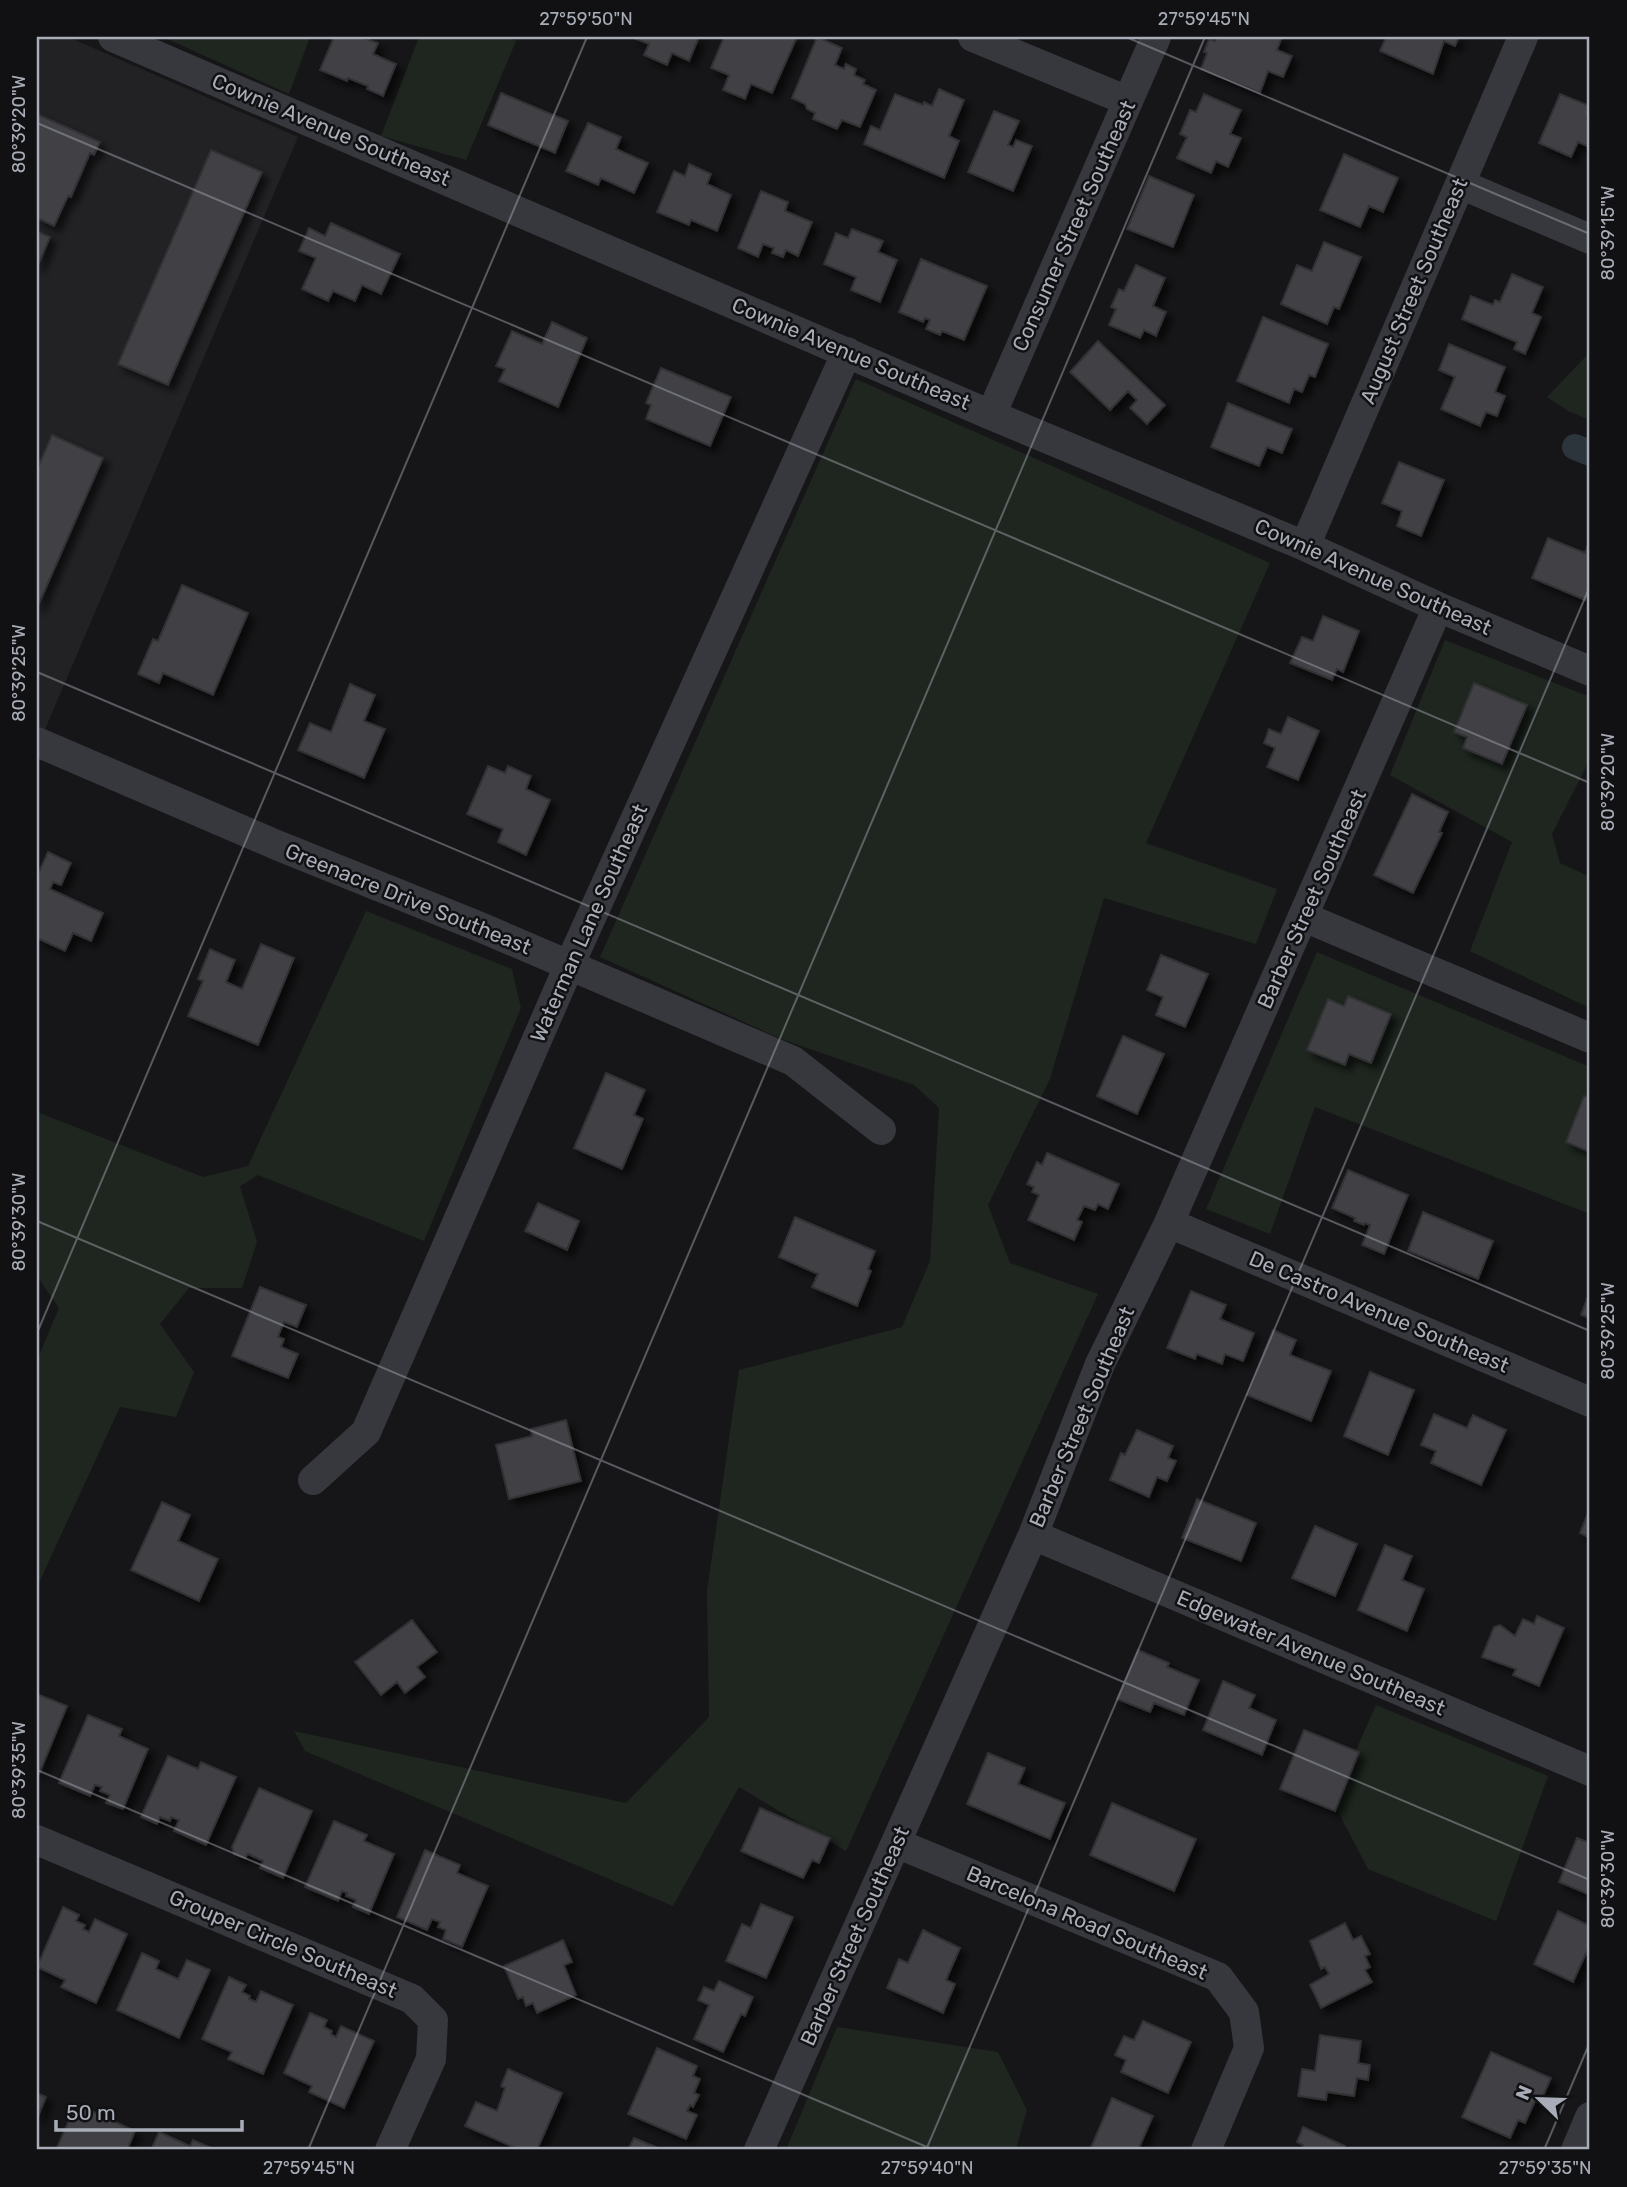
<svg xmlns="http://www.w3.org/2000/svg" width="1627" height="2187" font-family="Rubik,sans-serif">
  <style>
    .built { fill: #222225 }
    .green { fill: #1e261f }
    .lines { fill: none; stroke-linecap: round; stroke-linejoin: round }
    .canal { stroke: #2c353c; stroke-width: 26 }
    .building { fill: #404145; stroke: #303034; stroke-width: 2; filter: url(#shadow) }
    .minor { stroke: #37383d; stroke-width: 30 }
    .ticks { fill: none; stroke: #a8adb8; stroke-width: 2; stroke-opacity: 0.45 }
    .labels { text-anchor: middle; stroke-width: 5; stroke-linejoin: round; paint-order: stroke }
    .street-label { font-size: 21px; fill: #a8adb8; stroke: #111113 }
    .neatline { fill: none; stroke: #a8adb8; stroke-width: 2.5 }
    .ticks-label { font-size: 18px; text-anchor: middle; fill: #a8adb8 }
  </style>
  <defs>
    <filter id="shadow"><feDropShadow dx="6" dy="6" stdDeviation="3.5" flood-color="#0009"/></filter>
  </defs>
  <rect width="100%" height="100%" fill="#161618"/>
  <path class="built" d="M 37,37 L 68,37 L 298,137 L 43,734 L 37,731 Z"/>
  <path class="green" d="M 163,37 L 310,37 L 289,94 Z
    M 419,37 L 508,37 L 516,41 L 466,160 L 381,136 Z
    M 1590,352 L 1590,420 L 1568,411 L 1547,397 Z
    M 856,379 L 1270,563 L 1146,843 L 1277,889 L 1256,944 L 1104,898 L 1050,1079 L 988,1205 L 1010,1263 L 1098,1294 L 846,1851 L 739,1787 L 673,1906 L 305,1751 L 294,1731 L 626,1803 L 709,1717 L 707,1591 L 739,1370 L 902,1327 L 930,1261 L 939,1108 L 914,1085 L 781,1039 L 600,957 Z
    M 1445,640 L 1590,697 L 1590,759 L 1552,834 L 1560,863 L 1590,877 L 1590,1008 L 1470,951 L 1512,842 L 1390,775 Z
    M 366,911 L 512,969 L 521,1008 L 424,1241 L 258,1175 L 240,1186 L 257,1242 L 242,1288 L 189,1288 L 160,1324 L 194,1372 L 176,1417 L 120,1407 L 37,1587 L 37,1360 L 59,1308 L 37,1276 L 37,1112 L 203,1177 L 248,1166 Z
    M 1317,952 L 1590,1067 L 1590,1214 L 1315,1107 L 1270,1234 L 1206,1209 Z
    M 1376,1705 L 1548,1776 L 1496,1921 L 1368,1869 L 1333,1802 Z
    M 837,2027 L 998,2052 L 1027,2110 L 1016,2149 L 1018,2150 L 786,2150 Z"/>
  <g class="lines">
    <path class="canal" d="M 1575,447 L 1590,453"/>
  </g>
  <path class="building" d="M 334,37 L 367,37 L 366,39 L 378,43 L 373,54 L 396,64 L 383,96 L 367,89 L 368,86 L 348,78 L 347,81 L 320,70 Z
    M 631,37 L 699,37 L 689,61 L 672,53 L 667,65 L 644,55 L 649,44 Z
    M 724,37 L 797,37 L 772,93 L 751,84 L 745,99 L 723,90 L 729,75 L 711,68 Z
    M 817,37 L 842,48 L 835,65 L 844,69 L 846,64 L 856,69 L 854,75 L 865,80 L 863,84 L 876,90 L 860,127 L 842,120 L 837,129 L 813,119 L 815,113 L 807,109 L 805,104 L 792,98 Z
    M 1217,37 L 1282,37 L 1277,50 L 1292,56 L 1283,77 L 1268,71 L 1260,93 L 1201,69 L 1207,53 L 1204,52 L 1209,39 L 1215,41 Z
    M 1386,37 L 1459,37 L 1455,46 L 1444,41 L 1433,74 L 1380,51 Z
    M 939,89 L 964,100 L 949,136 L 959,141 L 944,178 L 864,144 L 871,126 L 880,130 L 895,94 L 923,105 L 924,102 L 932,106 Z
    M 501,93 L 568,121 L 555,153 L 488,125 Z
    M 1204,94 L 1241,110 L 1230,134 L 1241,138 L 1228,167 L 1216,161 L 1211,173 L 1177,158 L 1187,137 L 1180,134 L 1190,110 L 1196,112 Z
    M 1560,94 L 1590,106 L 1587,120 L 1590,121 L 1590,139 L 1587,146 L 1578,142 L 1571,157 L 1539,143 Z
    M 994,111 L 1019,121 L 1008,145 L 1013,147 L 1016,140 L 1032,146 L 1013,191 L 968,172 Z
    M 37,114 L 100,142 L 94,155 L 90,153 L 71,197 L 68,196 L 54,226 L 37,218 Z
    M 588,123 L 621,137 L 616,149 L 648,163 L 634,193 L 601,178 L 598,185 L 566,171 Z
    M 211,150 L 262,172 L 168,385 L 118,364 Z
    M 1344,154 L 1398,178 L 1383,212 L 1369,206 L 1360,227 L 1320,210 Z
    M 689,164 L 711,174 L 707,184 L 731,195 L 717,231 L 691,220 L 689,225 L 657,212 L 674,171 L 685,176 Z
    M 1149,176 L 1194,195 L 1173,247 L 1127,229 Z
    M 761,191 L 788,202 L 785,211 L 812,222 L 798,256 L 786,250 L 783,257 L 772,253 L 774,248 L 763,244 L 758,257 L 738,248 Z
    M 331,223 L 400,254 L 381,294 L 362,285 L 355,301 L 333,291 L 328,301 L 302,289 L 316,258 L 299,251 L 309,228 L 325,236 Z
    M 852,229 L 883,241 L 878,252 L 897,260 L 880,302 L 851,290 L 856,277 L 824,264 L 836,233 L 848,238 Z
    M 37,231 L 50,237 L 37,268 Z
    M 1324,242 L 1361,257 L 1339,309 L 1334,307 L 1327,324 L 1281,304 L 1297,265 L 1312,271 Z
    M 921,259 L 987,286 L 964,340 L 942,331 L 940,335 L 926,329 L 930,320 L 925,318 L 923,322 L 899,312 Z
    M 1136,265 L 1165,278 L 1153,306 L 1166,312 L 1156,336 L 1144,330 L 1140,338 L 1109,325 L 1116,309 L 1111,307 L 1119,289 L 1124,291 Z
    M 1512,274 L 1543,287 L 1532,313 L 1541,317 L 1525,354 L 1514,349 L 1517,342 L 1462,319 L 1471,296 L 1493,305 L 1495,300 L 1500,302 Z
    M 1263,317 L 1328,344 L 1315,377 L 1309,375 L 1302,392 L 1294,389 L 1289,403 L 1237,381 Z
    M 552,322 L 587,338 L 558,407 L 499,381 L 505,369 L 496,366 L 512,331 L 542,344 Z
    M 1098,341 L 1165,405 L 1147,424 L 1130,408 L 1137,400 L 1128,391 L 1110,410 L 1070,372 Z
    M 1449,344 L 1505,367 L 1495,392 L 1505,396 L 1497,416 L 1486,412 L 1480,426 L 1441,409 L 1455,377 L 1439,370 Z
    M 661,368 L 731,397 L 710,446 L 646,419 L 651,405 L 646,403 Z
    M 1228,403 L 1292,429 L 1282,453 L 1267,447 L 1259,466 L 1211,447 Z
    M 52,435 L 103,458 L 37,608 L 37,469 Z
    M 1399,462 L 1444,480 L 1421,536 L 1397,526 L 1402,511 L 1382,503 Z
    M 1548,538 L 1585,553 L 1588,545 L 1590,546 L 1590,587 L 1585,600 L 1532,578 Z
    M 182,585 L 248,613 L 213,695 L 163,673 L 159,683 L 138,674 L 153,639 L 158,641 Z
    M 1323,616 L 1359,631 L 1343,672 L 1337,669 L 1332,680 L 1290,663 L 1302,637 L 1313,641 Z
    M 1474,683 L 1527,705 L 1502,764 L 1463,748 L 1467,737 L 1454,732 Z
    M 350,684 L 375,695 L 364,721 L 385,729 L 364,778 L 298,750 L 310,723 L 331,732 Z
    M 1288,717 L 1319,731 L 1298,780 L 1267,767 L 1275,748 L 1264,743 L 1269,729 L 1281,734 Z
    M 488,766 L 505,773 L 508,766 L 531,776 L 526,789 L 550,800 L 526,855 L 498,842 L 503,829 L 467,814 Z
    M 1412,794 L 1448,812 L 1439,832 L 1442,833 L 1413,893 L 1374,875 Z
    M 48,852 L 71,863 L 61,885 L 53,882 L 50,889 L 103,913 L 91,941 L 73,933 L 65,951 L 37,938 L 37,876 Z
    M 261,944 L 294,958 L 258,1045 L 188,1016 L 203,981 L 198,979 L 210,949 L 235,960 L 226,982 L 242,989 Z
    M 1161,955 L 1208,974 L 1185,1027 L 1156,1015 L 1163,997 L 1147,990 Z
    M 1348,996 L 1391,1014 L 1371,1063 L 1349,1054 L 1345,1065 L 1307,1050 L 1328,999 L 1344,1006 Z
    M 1123,1036 L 1164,1054 L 1137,1114 L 1097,1096 Z
    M 606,1073 L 645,1090 L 634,1115 L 643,1119 L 622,1169 L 574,1148 Z
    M 1584,1096 L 1590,1098 L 1590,1152 L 1566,1142 Z
    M 1047,1153 L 1119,1184 L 1108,1209 L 1098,1204 L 1095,1210 L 1084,1206 L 1077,1220 L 1082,1222 L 1074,1240 L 1028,1220 L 1039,1195 L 1032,1192 L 1034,1187 L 1027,1184 L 1037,1162 L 1042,1165 Z
    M 1348,1170 L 1408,1195 L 1384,1254 L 1362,1245 L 1370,1225 L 1365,1223 L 1364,1225 L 1354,1221 L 1355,1218 L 1332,1208 Z
    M 538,1203 L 579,1221 L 567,1250 L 525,1231 Z
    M 1423,1212 L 1493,1241 L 1478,1279 L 1408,1251 Z
    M 795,1217 L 875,1251 L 868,1269 L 871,1271 L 857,1306 L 812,1287 L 818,1274 L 779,1257 Z
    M 260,1287 L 306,1305 L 297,1327 L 284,1322 L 278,1337 L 284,1339 L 281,1347 L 298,1354 L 288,1378 L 232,1356 Z
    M 1191,1291 L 1226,1305 L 1220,1319 L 1254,1333 L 1243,1361 L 1225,1354 L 1222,1364 L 1197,1354 L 1195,1359 L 1167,1348 Z
    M 1590,1291 L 1590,1318 L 1581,1315 Z
    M 1273,1330 L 1296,1340 L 1290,1355 L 1331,1371 L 1311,1421 L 1247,1395 Z
    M 1370,1372 L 1414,1390 L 1388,1455 L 1344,1436 Z
    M 1434,1414 L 1467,1428 L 1473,1415 L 1506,1430 L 1481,1485 L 1431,1463 L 1436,1451 L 1421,1445 Z
    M 566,1420 L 581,1481 L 509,1499 L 496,1445 L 532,1436 L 531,1429 Z
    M 1137,1430 L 1173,1446 L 1168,1458 L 1176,1461 L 1167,1481 L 1157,1477 L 1149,1497 L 1110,1480 L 1121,1453 L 1125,1455 Z
    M 1197,1499 L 1256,1523 L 1241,1561 L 1182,1538 Z
    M 162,1502 L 190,1515 L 178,1541 L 218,1559 L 199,1601 L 131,1570 Z
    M 1590,1508 L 1590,1538 L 1580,1533 Z
    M 1315,1526 L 1357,1544 L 1335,1596 L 1292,1578 Z
    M 1385,1545 L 1412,1556 L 1402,1580 L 1424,1589 L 1407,1631 L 1358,1610 Z
    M 1537,1616 L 1564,1628 L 1539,1686 L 1513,1675 L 1516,1669 L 1482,1657 L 1494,1627 L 1500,1625 L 1515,1636 L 1523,1619 L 1534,1624 Z
    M 412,1620 L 437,1652 L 417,1667 L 425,1677 L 405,1693 L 397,1682 L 381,1695 L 355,1662 Z
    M 1138,1650 L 1169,1663 L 1167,1667 L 1199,1680 L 1184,1715 L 1154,1703 L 1150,1712 L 1117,1699 Z
    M 1223,1681 L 1255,1695 L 1249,1708 L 1276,1720 L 1262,1755 L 1203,1730 Z
    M 37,1694 L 67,1706 L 39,1774 L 37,1773 Z
    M 88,1715 L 122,1729 L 119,1736 L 148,1749 L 123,1809 L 106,1803 L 110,1795 L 100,1791 L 102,1787 L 95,1785 L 90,1796 L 59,1783 Z
    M 1304,1730 L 1359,1752 L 1335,1811 L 1280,1789 Z
    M 988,1753 L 1025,1768 L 1018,1784 L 1065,1803 L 1050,1839 L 967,1804 Z
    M 168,1756 L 198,1769 L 201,1762 L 236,1777 L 206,1845 L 174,1831 L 179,1820 L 171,1817 L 170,1821 L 160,1817 L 157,1824 L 141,1817 Z
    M 259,1788 L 312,1811 L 283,1878 L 260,1868 L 263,1861 L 248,1854 L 245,1858 L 234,1854 L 232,1847 Z
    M 1112,1803 L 1196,1839 L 1174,1891 L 1090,1855 Z
    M 760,1808 L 830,1838 L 819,1863 L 812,1860 L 803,1878 L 741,1851 Z
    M 334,1821 L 367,1835 L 364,1841 L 394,1854 L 369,1914 L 353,1907 L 356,1900 L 346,1896 L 347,1893 L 342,1891 L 338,1901 L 305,1887 Z
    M 1577,1838 L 1590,1843 L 1590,1895 L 1559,1882 Z
    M 425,1850 L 460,1865 L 457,1873 L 488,1886 L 462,1947 L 443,1939 L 446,1930 L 438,1927 L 440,1922 L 432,1919 L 427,1930 L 397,1917 Z
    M 761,1904 L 793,1917 L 766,1978 L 726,1961 L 742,1924 L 751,1928 Z
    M 63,1907 L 79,1915 L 76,1921 L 85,1925 L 83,1929 L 89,1932 L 95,1919 L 127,1934 L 96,2003 L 61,1987 L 65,1980 L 37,1967 Z
    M 1558,1911 L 1590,1926 L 1590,1952 L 1587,1951 L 1573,1982 L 1534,1964 Z
    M 1345,1923 L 1353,1940 L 1361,1936 L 1370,1954 L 1365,1956 L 1370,1967 L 1365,1970 L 1372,1982 L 1321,2008 L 1310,1985 L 1329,1974 L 1325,1967 L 1321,1969 L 1310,1941 Z
    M 923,1930 L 960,1948 L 946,1980 L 955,1984 L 943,2013 L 887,1988 L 899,1959 L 908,1963 Z
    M 563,1940 L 572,1962 L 564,1965 L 576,1995 L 537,2013 L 533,2003 L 526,2006 L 523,1997 L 518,1999 L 504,1966 Z
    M 142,1953 L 159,1961 L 156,1969 L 178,1979 L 187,1960 L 210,1970 L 179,2038 L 117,2010 Z
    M 229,1977 L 246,1985 L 242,1992 L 250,1996 L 249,1999 L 256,2002 L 261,1991 L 293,2005 L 263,2074 L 228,2059 L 232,2052 L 202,2039 Z
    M 719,1981 L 753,1997 L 745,2016 L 741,2014 L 723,2052 L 694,2039 L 709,2005 L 698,2000 L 704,1987 L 714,1991 Z
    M 310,2013 L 327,2020 L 324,2027 L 332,2031 L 331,2034 L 336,2037 L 341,2026 L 374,2041 L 344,2108 L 309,2092 L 312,2086 L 284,2073 Z
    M 1143,2021 L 1191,2042 L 1168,2093 L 1121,2072 L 1126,2060 L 1115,2055 L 1124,2036 L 1134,2040 Z
    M 1320,2035 L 1361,2041 L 1358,2063 L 1370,2065 L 1368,2080 L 1357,2078 L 1354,2096 L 1327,2092 L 1326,2100 L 1298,2096 L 1302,2069 L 1315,2071 Z
    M 657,2048 L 697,2066 L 693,2076 L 700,2079 L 694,2093 L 699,2095 L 693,2107 L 690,2105 L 687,2111 L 697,2115 L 686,2139 L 628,2114 Z
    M 1491,2052 L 1551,2078 L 1540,2103 L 1535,2101 L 1525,2123 L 1518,2120 L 1510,2138 L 1462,2117 Z
    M 508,2069 L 562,2093 L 537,2150 L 520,2150 L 465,2126 L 476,2102 L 497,2111 L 505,2088 L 501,2086 Z
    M 37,2093 L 46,2097 L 37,2119 Z
    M 1112,2098 L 1153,2116 L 1138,2150 L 1090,2150 Z
    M 76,2104 L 135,2131 L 127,2150 L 56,2150 Z
    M 1303,2127 L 1345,2146 L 1343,2150 L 1301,2150 L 1303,2145 L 1297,2142 Z
    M 159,2132 L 190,2146 L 193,2140 L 216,2150 L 151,2150 Z
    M 634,2138 L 663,2150 L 628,2150 Z"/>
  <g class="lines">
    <path class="minor" d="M 113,37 L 991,415 L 1305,546 L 1438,607 L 1590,671
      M 973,37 L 1128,101
      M 1460,184 L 1590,239
      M 991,415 L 1156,37
      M 1305,546 L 1523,37
      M 37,742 L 279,846 L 480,927 L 793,1061 L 881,1130
      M 1304,917 L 1590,1038
      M 1169,1223 L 1590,1402
      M 313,1480 L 366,1432 L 569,966 L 847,352
      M 1033,1535 L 1590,1771
      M 37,1840 L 412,1999 L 433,2020 L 431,2059 L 390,2150
      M 896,1843 L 1218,1977 L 1244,2012 L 1249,2048 L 1206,2150
      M 759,2150 L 1033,1535 L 1100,1364 L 1169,1223 L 1438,607
      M 1576,2150 L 1590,2117"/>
  </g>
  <path class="ticks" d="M 1126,37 L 1590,234M 37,123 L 1590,783M 37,672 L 1590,1331M 37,1221 L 1590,1880M 37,1333 L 587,37M 37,1770 L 934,2150M 308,2150 L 1205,37M 926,2150 L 1590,586M 1544,2150 L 1590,2042"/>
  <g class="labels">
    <g class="street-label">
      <text transform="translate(331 130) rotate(23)" y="7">Cownie Avenue Southeast</text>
      <text transform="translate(1074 226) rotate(-66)" y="7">Consumer Street Southeast</text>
      <text transform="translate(1414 291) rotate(-67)" y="7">August Street Southeast</text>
      <text transform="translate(851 354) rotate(23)" y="7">Cownie Avenue Southeast</text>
      <text transform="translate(1373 577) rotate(24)" y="7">Cownie Avenue Southeast</text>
      <text transform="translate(408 899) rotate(22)" y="7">Greenacre Drive Southeast</text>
      <text transform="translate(1312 899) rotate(-66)" y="7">Barber Street Southeast</text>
      <text transform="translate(589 923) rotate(-66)" y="7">Waterman Lane Southeast</text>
      <text transform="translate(1379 1312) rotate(23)" y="7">De Castro Avenue Southeast</text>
      <text transform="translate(1082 1417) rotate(-67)" y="7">Barber Street Southeast</text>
      <text transform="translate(1311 1653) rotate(23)" y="7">Edgewater Avenue Southeast</text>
      <text transform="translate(1087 1923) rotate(23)" y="7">Barcelona Road Southeast</text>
      <text transform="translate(855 1936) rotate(-66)" y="7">Barber Street Southeast</text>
      <text transform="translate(283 1944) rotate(23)" y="7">Grouper Circle Southeast</text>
    </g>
  </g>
  <rect width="1627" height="2187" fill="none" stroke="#111113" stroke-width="77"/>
  <g transform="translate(1539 2099) rotate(293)" stroke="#111113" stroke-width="5" paint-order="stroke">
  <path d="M0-5L12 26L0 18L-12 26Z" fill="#a8adb8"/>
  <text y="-10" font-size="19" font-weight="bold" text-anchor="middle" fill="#a8adb8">N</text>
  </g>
  <path d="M56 2120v10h186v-10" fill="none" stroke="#a8adb8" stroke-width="3.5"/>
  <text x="66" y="2120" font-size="21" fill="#a8adb8" stroke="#111113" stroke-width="5" paint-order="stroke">50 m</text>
  <rect x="38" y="38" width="1550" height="2110" class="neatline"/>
  <g class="ticks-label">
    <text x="586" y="25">27°59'50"N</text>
    <text x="1204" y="25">27°59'45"N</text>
    <text transform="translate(19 124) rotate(-90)" y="6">80°39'20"W</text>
    <text transform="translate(1608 233) rotate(-90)" y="6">80°39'15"W</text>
    <text transform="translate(19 673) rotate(-90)" y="6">80°39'25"W</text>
    <text transform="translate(1608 782) rotate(-90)" y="6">80°39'20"W</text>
    <text transform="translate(19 1222) rotate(-90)" y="6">80°39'30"W</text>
    <text transform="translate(1608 1331) rotate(-90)" y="6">80°39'25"W</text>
    <text transform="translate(19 1770) rotate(-90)" y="6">80°39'35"W</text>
    <text transform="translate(1608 1879) rotate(-90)" y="6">80°39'30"W</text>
    <text x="309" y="2174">27°59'45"N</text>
    <text x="927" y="2174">27°59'40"N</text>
    <text x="1545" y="2174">27°59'35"N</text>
  </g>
</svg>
